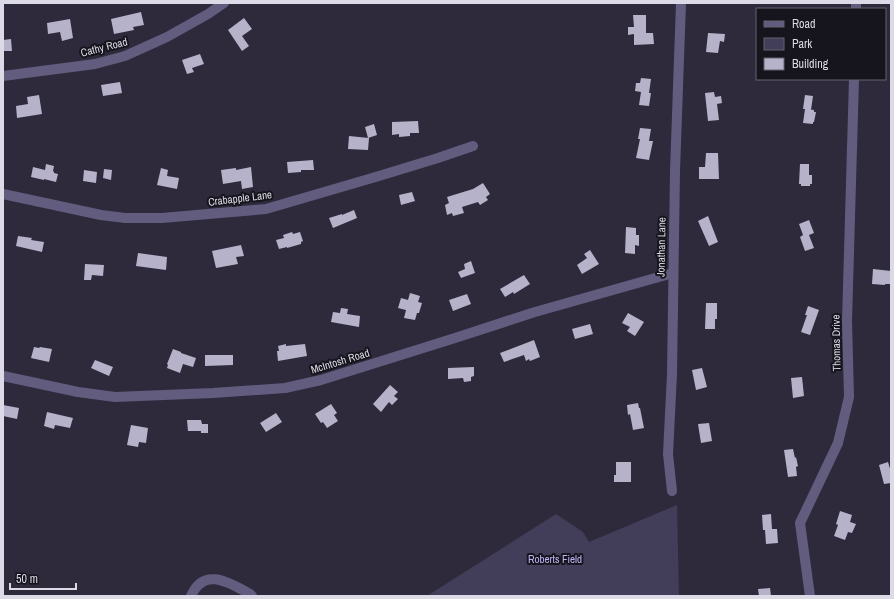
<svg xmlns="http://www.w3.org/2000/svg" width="894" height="599" font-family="'Archivo Narrow',sans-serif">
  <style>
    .green { fill: #423d58 }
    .building { fill: #b6b2c9 }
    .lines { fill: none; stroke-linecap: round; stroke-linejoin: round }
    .minor { stroke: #625c7f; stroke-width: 10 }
    .labels { text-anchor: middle; stroke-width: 4; stroke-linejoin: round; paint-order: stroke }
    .street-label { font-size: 11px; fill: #dcdae6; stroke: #16141c }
    .park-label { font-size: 11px; fill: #c0b4f8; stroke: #16141c }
  </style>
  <rect width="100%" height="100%" fill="#2e2a3c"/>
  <path class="green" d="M 677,505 L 679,596 L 427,596 L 556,514 L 583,532 L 589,542 Z"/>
  <path class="building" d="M 141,12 L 144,25 L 133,27 L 134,30 L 114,34 L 111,19 Z
    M 633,15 L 646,15 L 646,33 L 653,33 L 654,44 L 634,45 L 634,34 L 628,35 L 628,27 L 634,27 Z
    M 244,18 L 252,29 L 242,36 L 249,46 L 242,51 L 228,30 Z
    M 70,19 L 73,38 L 62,41 L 60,32 L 48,34 L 47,23 Z
    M 708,33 L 725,34 L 724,42 L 720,41 L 718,53 L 706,52 Z
    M 11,39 L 12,51 L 3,51 L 3,40 Z
    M 200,54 L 204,64 L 192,68 L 194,72 L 187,74 L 182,60 Z
    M 641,78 L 651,79 L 649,93 L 651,93 L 649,106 L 639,105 L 641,92 L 635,91 L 636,83 L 640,83 Z
    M 120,82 L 122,93 L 103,96 L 101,85 Z
    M 714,92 L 715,97 L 721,96 L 722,103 L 717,104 L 719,120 L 708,121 L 705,93 Z
    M 39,95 L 42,114 L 17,118 L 16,106 L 28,104 L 27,97 Z
    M 805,95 L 813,96 L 811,110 L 806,109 L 814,110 L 814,112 L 816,112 L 814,122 L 813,122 L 813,124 L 803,123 L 805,109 L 803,109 Z
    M 418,121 L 419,133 L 410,133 L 410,136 L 399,137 L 399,134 L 392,135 L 392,122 Z
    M 374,124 L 377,135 L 368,138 L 365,127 Z
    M 640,128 L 651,129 L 649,141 L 653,141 L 649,160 L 636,158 L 640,139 L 638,139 Z
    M 349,136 L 369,138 L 368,150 L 348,149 Z
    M 706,153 L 718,153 L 719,179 L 699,179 L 699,167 L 705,167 Z
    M 313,160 L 314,170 L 301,170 L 301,172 L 288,173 L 287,162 Z
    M 46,164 L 54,166 L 53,171 L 54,172 L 54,173 L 58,174 L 56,182 L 44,179 L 44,180 L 31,177 L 33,167 L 45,170 Z
    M 800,164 L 809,164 L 809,175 L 812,175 L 812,184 L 810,184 L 810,186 L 801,186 L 801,184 L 799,184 Z
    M 251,167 L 253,187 L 242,189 L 241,181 L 223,184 L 221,170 L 236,168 L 236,170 Z
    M 161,168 L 168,170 L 167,176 L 179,178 L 177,189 L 157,185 Z
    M 104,169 L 112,170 L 111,180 L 103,178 Z
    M 84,170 L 97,172 L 96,183 L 83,181 Z
    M 483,183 L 490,194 L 486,197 L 488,200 L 480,205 L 478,202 L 462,207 L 464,213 L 453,216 L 452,213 L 447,215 L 445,205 L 449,203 L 447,197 L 473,189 Z
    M 412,192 L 415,201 L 401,205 L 399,195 Z
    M 354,210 L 357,218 L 333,228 L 329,218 L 342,214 L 342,215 Z
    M 708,216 L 718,242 L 709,246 L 698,221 Z
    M 809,220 L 814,233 L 809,235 L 814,248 L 805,251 L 800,237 L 803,235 L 799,224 Z
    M 626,227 L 636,228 L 636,235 L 639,235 L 639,246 L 635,245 L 635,254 L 625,253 Z
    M 292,232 L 293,234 L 300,232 L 303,241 L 301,242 L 301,244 L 287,248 L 287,247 L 279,249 L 276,240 L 284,238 L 283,235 Z
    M 18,236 L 32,238 L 31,240 L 44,242 L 42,252 L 16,246 Z
    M 241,245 L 244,256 L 236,257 L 238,264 L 216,268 L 212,251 Z
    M 590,250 L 599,264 L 582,274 L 577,265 L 587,258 L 584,254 Z
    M 138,253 L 167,257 L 166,270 L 136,266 Z
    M 471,261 L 475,273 L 461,278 L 458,272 L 465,269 L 464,264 Z
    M 85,264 L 104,265 L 103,276 L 92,275 L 91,280 L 84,280 Z
    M 873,269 L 891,271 L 891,284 L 885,284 L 885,285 L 872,284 Z
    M 524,275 L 530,284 L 514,294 L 513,292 L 505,297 L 500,289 Z
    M 410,293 L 420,296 L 418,302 L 422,303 L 419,313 L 417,313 L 415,320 L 404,318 L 406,310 L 398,308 L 401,298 L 408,300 Z
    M 467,294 L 471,304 L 453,311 L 449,300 Z
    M 706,303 L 717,303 L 717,319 L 715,319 L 715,329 L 705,329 Z
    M 808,306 L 819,310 L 810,335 L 801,332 L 807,315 L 805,315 Z
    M 341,308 L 348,309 L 347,314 L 360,316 L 359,327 L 331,322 L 333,312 L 340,313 Z
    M 628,313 L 644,322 L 635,336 L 627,331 L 630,327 L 622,323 Z
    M 590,324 L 593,334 L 575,339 L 572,329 Z
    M 534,340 L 540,357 L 530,361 L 529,359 L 526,361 L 524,355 L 504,362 L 500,353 Z
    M 286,344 L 286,346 L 305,344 L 307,356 L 278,361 L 277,351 L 279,351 L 278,346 Z
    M 34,347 L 39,348 L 40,347 L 52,349 L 49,362 L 31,358 Z
    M 173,349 L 181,352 L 181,353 L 196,358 L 193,367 L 183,364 L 180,373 L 167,368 L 168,365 L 167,364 Z
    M 205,355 L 233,355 L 233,365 L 205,366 Z
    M 95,360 L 113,367 L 109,376 L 91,368 Z
    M 474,367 L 474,376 L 471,377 L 471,381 L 464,382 L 463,378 L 448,379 L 448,368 Z
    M 702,368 L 707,387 L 696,390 L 692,370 Z
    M 802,377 L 804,396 L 793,398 L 791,378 Z
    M 390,385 L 398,392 L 394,396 L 398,399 L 392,405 L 389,402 L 381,412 L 373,404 Z
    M 638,403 L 639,408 L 640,408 L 644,428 L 633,430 L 630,414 L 628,415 L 627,405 Z
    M 331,404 L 337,413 L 334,415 L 338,421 L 327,428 L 323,422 L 321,423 L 315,414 Z
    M 3,405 L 19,408 L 17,419 L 3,416 Z
    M 47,412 L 73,418 L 70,428 L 55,425 L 54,429 L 44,426 Z
    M 276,413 L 282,422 L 266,432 L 260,423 Z
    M 187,420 L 201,420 L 202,424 L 208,424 L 208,433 L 201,433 L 201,431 L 188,431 Z
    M 709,423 L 712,441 L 701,443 L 698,424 Z
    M 131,425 L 148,428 L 146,443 L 139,442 L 138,447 L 127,445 Z
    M 793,449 L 795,458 L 796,457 L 798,466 L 796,467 L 797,476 L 788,477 L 784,450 Z
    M 616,462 L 631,462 L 631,482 L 614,482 L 614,475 L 616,475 Z
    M 888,462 L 891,472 L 891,483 L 884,484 L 879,465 Z
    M 840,511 L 852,515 L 850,522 L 856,524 L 852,533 L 848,532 L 845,540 L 834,536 L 838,525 L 836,524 Z
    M 771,514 L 772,529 L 777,529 L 778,543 L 766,544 L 765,530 L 763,530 L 762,515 Z
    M 770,588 L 771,596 L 759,596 L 758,589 Z"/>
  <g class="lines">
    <path class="minor" d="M 856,9 L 856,3
      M 3,76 L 95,64 L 125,56 L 167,37 L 208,14 L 224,3
      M 3,194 L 101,215 L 125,218 L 162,218 L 266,209 L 379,176 L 438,158 L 473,146
      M 3,376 L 78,392 L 115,397 L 213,393 L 285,388 L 321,380 L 455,338 L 535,312 L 673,273
      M 672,491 L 668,454 L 672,374 L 675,171 L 681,3
      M 191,596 C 204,566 230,583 250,594 L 252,596
      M 810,596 L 800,523 L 838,443 L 849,397 L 847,321 L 854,79"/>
  </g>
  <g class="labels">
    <g class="street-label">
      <text transform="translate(104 47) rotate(-14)" y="4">Cathy Road</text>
      <text transform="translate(240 198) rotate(-7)" y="4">Crabapple Lane</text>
      <text transform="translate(661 247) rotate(-89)" y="4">Jonathan Lane</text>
      <text transform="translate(836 343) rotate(-91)" y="4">Thomas Drive</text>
      <text transform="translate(340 361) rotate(-17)" y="4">McIntosh Road</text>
    </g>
    <g class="park-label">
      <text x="555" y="563">Roberts Field</text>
    </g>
  </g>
  <rect width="894" height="599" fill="none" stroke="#dcdae6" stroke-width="8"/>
  <rect x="756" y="8" width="130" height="72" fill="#16141c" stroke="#65636d"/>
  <rect x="764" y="21" width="20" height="6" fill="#625c7f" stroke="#65636d"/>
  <text x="792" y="28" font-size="12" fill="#dcdae6">Road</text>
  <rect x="764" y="38" width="20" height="12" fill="#423d58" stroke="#65636d"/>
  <text x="792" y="48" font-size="12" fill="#dcdae6">Park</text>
  <rect x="764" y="58" width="20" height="12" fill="#b6b2c9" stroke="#65636d"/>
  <text x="792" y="68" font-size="12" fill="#dcdae6">Building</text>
  <path d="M10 583v6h66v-6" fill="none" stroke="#dcdae6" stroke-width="2"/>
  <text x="16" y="583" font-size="12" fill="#dcdae6" stroke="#16141c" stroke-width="3" paint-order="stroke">50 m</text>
</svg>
